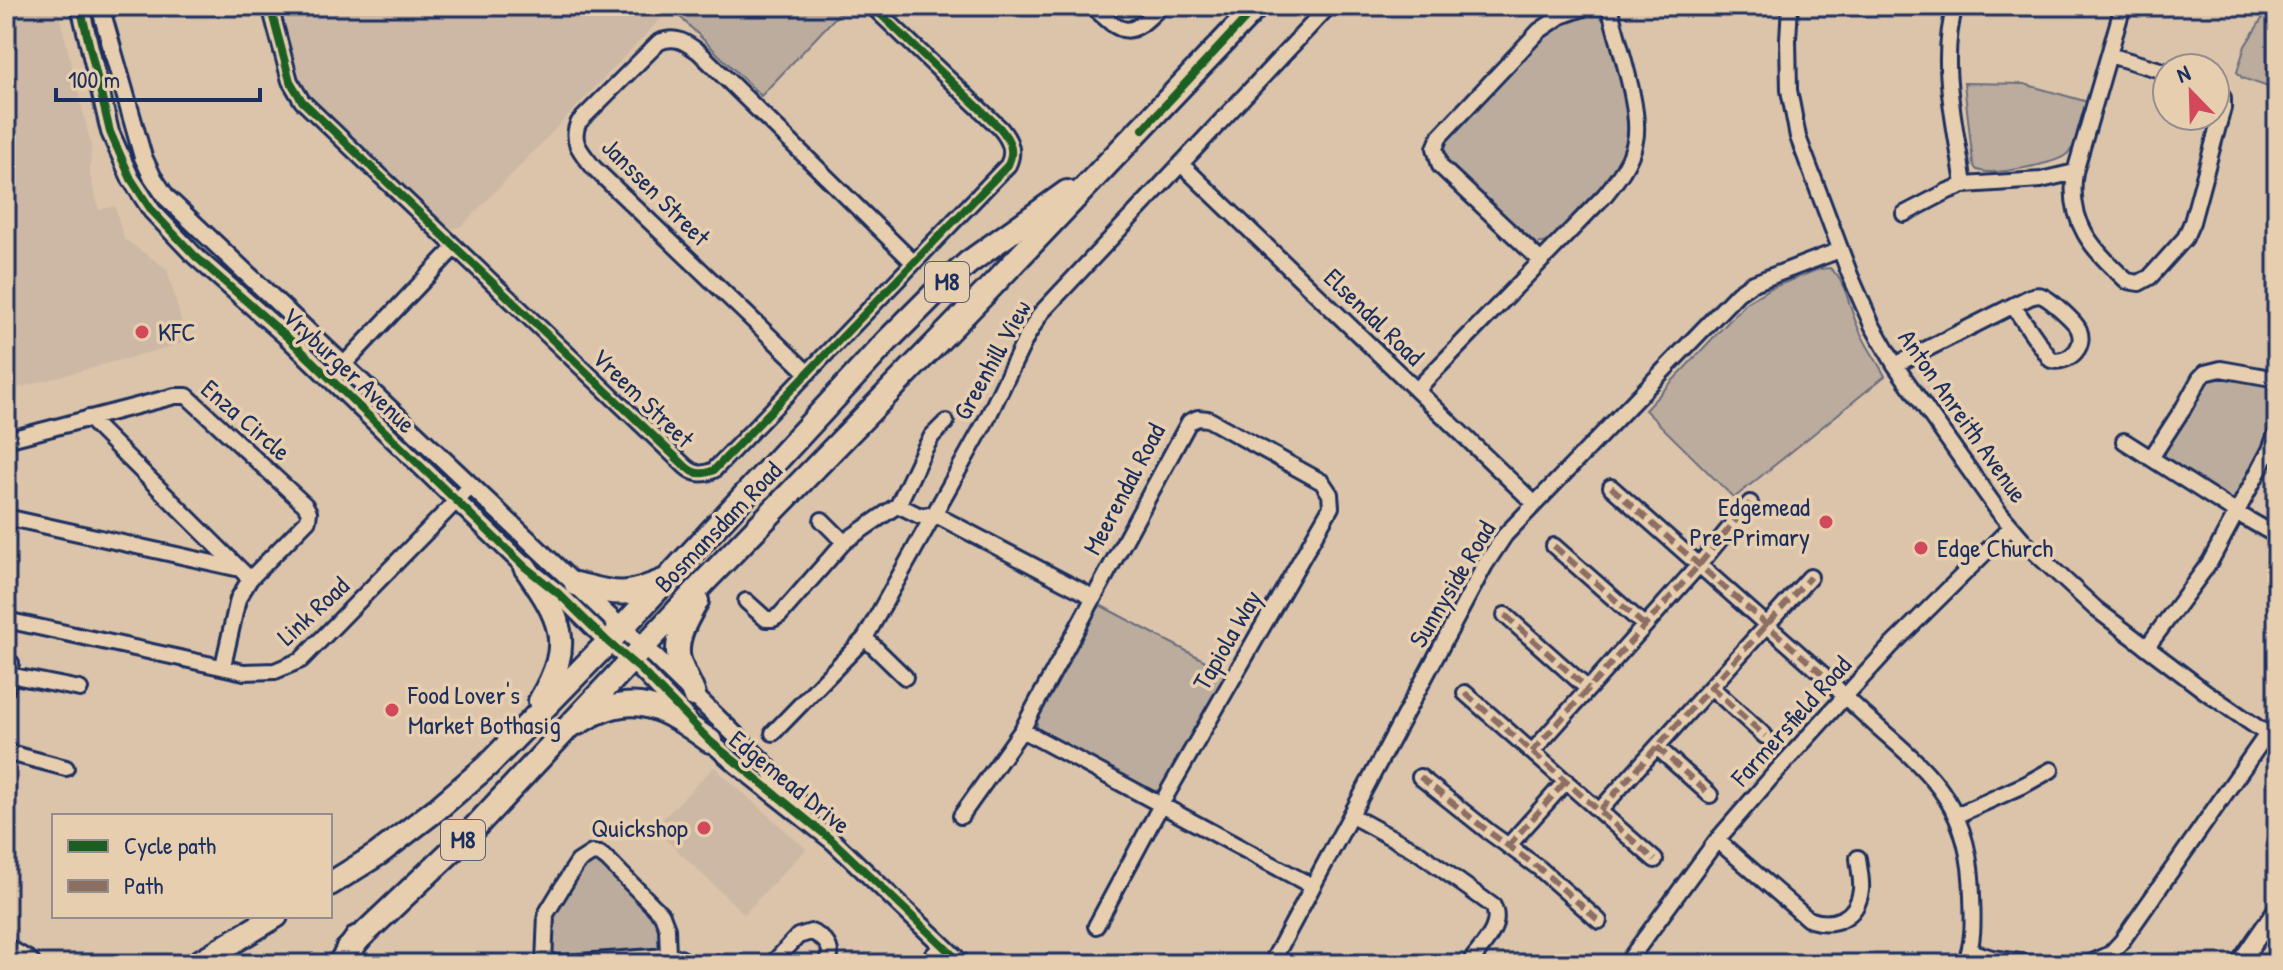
<svg xmlns="http://www.w3.org/2000/svg" width="2283" height="970" font-family="'Patrick Hand',sans-serif">
  <style>
    .built { fill: #ccb8a4 }
    .green { fill: #bbac9d; stroke: #6b6e7e; stroke-width: 2 }
    .lines { fill: none; stroke-linecap: round; stroke-linejoin: round }
    .minor-casing { stroke: #1b2f5e; stroke-width: 20 }
    .tertiary-casing { stroke: #1b2f5e; stroke-width: 22 }
    .primary-casing { stroke: #1b2f5e; stroke-width: 28 }
    .motorway-casing { stroke: #1b2f5e; stroke-width: 30 }
    .minor { stroke: #e7ceaf; stroke-width: 14 }
    .tertiary { stroke: #e7ceaf; stroke-width: 16 }
    .primary { stroke: #e7ceaf; stroke-width: 22 }
    .motorway { stroke: #e7ceaf; stroke-width: 24 }
    .quiet { stroke: #8d6e63; stroke-width: 6; stroke-dasharray: 12 6; stroke-linecap: butt }
    .cycleway-casing { stroke: #e7ceaf; stroke-width: 13 }
    .cycleway { stroke: #1b5e20; stroke-width: 8 }
    .poi-dot { fill: #d1495b; stroke: #e7ceaf; stroke-width: 3 }
    .labels { text-anchor: middle; stroke-width: 7; stroke-linejoin: round; paint-order: stroke }
    .shield { fill: #e7ceaf; stroke: #585f76; stroke-width: 2 }
    .shield-label { font-size: 24px; font-weight: bold; fill: #1b2f5e }
    .street-label { font-size: 26px; fill: #1b2f5e; stroke: #e7ceaf }
    .poi-label { font-size: 26px; fill: #1b2f5e; stroke: #e7ceaf; text-anchor: start }
  </style>
  <rect width="100%" height="100%" fill="#dbc4aa"/>
  <filter id="ink" filterUnits="userSpaceOnUse"><feTurbulence type="fractalNoise" baseFrequency=".0125" numOctaves="2"/><feDisplacementMap in="SourceGraphic" scale="16" xChannelSelector="R" yChannelSelector="G"/><feConvolveMatrix kernelMatrix="1 2 1 2 8 2 1 2 1" color-interpolation-filters="sRGB"/></filter>
  <g filter="url(#ink)">
    <path class="built" d="M 6,6 L 57,6 L 91,145 L 90,175 L 99,210 L 115,206 L 124,239 L 167,269 L 187,342 L 6,391 Z
      M 278,6 L 673,6 L 462,226 L 449,230 L 299,86 Z
      M 714,767 L 806,849 L 744,914 L 654,828 Z"/>
    <path class="green" d="M 673,6 L 846,6 L 761,96 L 671,8 Z
      M 2270,6 L 2277,6 L 2277,90 L 2242,78 L 2237,72 L 2245,46 Z
      M 1589,13 L 1600,16 L 1607,26 L 1630,116 L 1629,140 L 1622,160 L 1608,180 L 1549,242 L 1536,244 L 1445,160 L 1441,150 L 1444,140 L 1555,25 Z
      M 1964,83 L 2024,84 L 2088,102 C 2084,119 2081,141 2067,154 C 2056,164 1996,175 1981,171 C 1975,170 1975,168 1973,163 Z
      M 1830,268 C 1846,281 1849,307 1857,325 C 1864,343 1876,359 1885,376 L 1734,498 L 1645,410 L 1747,302 L 1769,289 L 1819,269 Z
      M 2220,376 L 2271,385 L 2277,390 C 2277,430 2255,464 2237,499 L 2227,500 L 2168,463 L 2165,455 L 2166,448 L 2204,383 L 2211,378 Z
      M 1096,603 L 1228,673 L 1163,787 L 1156,791 L 1148,790 L 1042,734 L 1037,726 L 1036,718 Z
      M 592,859 L 599,860 L 660,918 C 661,931 666,944 653,952 L 559,956 L 551,951 L 551,915 L 583,865 Z"/>
    <g class="lines">
      <defs>
        <path id="minor" d="M 270,6 L 290,81 L 302,101 L 686,467 C 695,475 704,475 714,470 L 1008,165 C 1015,151 1010,140 1000,128 L 872,6
          M 1092,6 C 1124,36 1129,39 1161,6
          M 1790,6 L 1788,39 L 1789,90 L 1798,137 L 1850,275 L 1872,325 L 1895,365 L 1999,512 L 2029,547 L 2096,609 L 2206,692 L 2277,741
          M 1955,6 C 1938,64 1956,126 1964,185
          M 2109,55 L 2167,72
          M 1181,164 L 1535,504
          M 2075,172 C 2067,222 2092,249 2127,281 L 2139,283 L 2150,277 L 2185,238 L 2192,222 L 2223,108 L 2223,98 L 2215,87
          M 1904,214 L 1948,191 L 1964,185 L 2041,180 L 2075,172 L 2123,6
          M 1541,261 L 1440,166 L 1435,148 L 1440,136 L 1539,31 L 1561,16 L 1589,6
          M 1895,365 L 2030,297 C 2034,296 2038,294 2042,296 C 2050,299 2076,322 2079,330 C 2086,348 2068,364 2051,360 L 2013,306
          M 808,373 L 594,168 C 582,153 569,141 579,122 L 659,42 C 676,35 685,42 699,52 L 913,262
          M 330,379 L 455,247
          M 1418,392 L 1423,383 L 1605,195 C 1618,179 1631,162 1635,141 C 1642,111 1617,39 1609,6
          M 88,418 L 250,579 L 238,599 L 223,666
          M 6,440 L 175,396 L 187,396 L 305,505 L 309,512 L 308,520 L 250,579
          M 2124,441 L 2237,513 L 2277,536
          M 2151,458 L 2184,407 L 2200,378 L 2205,373 L 2221,369 L 2277,379
          M 1611,487 L 1829,680 C 1899,757 1971,777 1972,897 C 1973,920 1974,943 1965,964
          M 898,505 L 920,516 L 934,514 L 1093,597
          M 6,517 L 240,569
          M 822,520 L 844,542
          M 1554,546 L 1644,625
          M 746,601 L 766,619 L 773,619 L 780,615 L 844,542 L 898,505 L 924,450 L 932,436 L 946,422
          M 1505,615 L 1588,689
          M 6,620 L 244,672 L 275,671 L 301,660 L 471,486
          M 865,638 L 905,677
          M 2147,647 L 2210,562 L 2270,450 L 2277,431
          M 9,675 L 80,689
          M 1711,687 L 1765,736
          M 6,690 L 11,663
          M 1465,693 L 1655,860
          M 1022,730 L 1312,886
          M 773,733 L 865,638 L 987,419 L 1027,336 L 1041,313 L 1329,6
          M 1657,747 L 1710,795
          M 6,752 L 66,768
          M 1532,752 L 1699,565 L 1750,503
          M 1420,777 L 1489,832 L 1539,868 L 1599,921
          M 1600,810 L 1810,577
          M 1957,815 L 2024,785 L 2051,770
          M 961,816 L 1022,730 L 1189,422 L 1198,418 L 1208,419 L 1322,482 L 1330,494 L 1331,507 L 1168,792 L 1096,926
          M 1352,816 L 1418,852 L 1493,906 C 1504,927 1480,947 1469,964
          M 1717,840 L 1808,919 C 1833,928 1857,919 1861,890 C 1862,880 1859,868 1858,858
          M 1508,846 L 1566,781
          M 1970,951 L 1992,958 L 2033,964
          M 544,964 L 546,914 L 574,868 L 578,862 L 592,853 L 600,854 L 608,860 L 662,915 L 667,928 L 668,956
          M 549,964 L 668,956 L 680,958 L 691,964
          M 772,964 L 798,936 L 811,932 C 821,936 831,944 830,956 L 825,964
          M 1271,964 L 1485,565 L 1505,535 L 1738,293 L 1751,284 L 1840,250
          M 1626,964 L 1717,840 L 1776,772 L 1890,647 L 2011,527
          M 2088,964 L 2110,954 L 2122,941 L 2267,734"/>
        <path id="tertiary" d="M 80,6 L 110,132 L 131,179 L 152,211 L 195,256 L 287,337 L 525,567 L 559,594 L 608,642 L 641,670 L 687,718
          M 100,6 L 143,157 L 152,176 L 166,197 L 612,619 L 655,657 L 763,762 L 801,805
          M 703,735 L 738,766 L 834,842 L 962,964
          M 926,964 L 943,946
          M 2239,964 L 2277,909"/>
        <path id="primary" d="M 525,567 C 561,619 575,642 540,701
          M 576,584 C 617,594 621,598 663,581
          M 694,695 C 690,683 682,672 679,660 C 674,639 687,618 697,601
          M 578,723 C 633,688 663,707 710,741
          M 330,884 L 378,854 L 437,809 L 487,766 L 622,628 L 888,340 L 940,288 L 968,263 L 1067,192
          M 347,950 L 462,841 L 706,580 L 985,293 L 1257,6
          M 196,964 L 276,916"/>
        <path id="motorway" d="M 6,952 L 27,964
          M 340,964 L 358,938"/>
      </defs>
      <use href="#minor" class="minor-casing"/>
      <use href="#tertiary" class="tertiary-casing"/>
      <use href="#primary" class="primary-casing"/>
      <use href="#motorway" class="motorway-casing"/>
      <use href="#minor" class="minor"/>
      <use href="#tertiary" class="tertiary"/>
      <use href="#primary" class="primary"/>
      <use href="#motorway" class="motorway"/>
      <path class="quiet" d="M 1611,487 L 1829,680
        M 1554,546 L 1644,625
        M 1505,615 L 1588,689
        M 1711,687 L 1765,736
        M 1465,693 L 1655,860
        M 1657,747 L 1710,795
        M 1532,752 L 1699,565 L 1750,503
        M 1420,777 L 1489,832 L 1539,868 L 1599,921
        M 1600,810 L 1810,577
        M 1508,846 L 1566,781"/>
      <defs>
        <path id="cycleway" d="M 80,6 L 110,132 L 131,179 L 152,211 L 195,256 L 287,337 L 525,567 L 559,594 L 608,642 L 641,670 L 710,741 L 834,842 L 962,964
          M 270,6 L 290,81 L 302,101 L 686,467 C 695,475 704,475 714,470 L 1008,165 C 1015,151 1010,140 1000,128 L 872,6
          M 1143,129 L 1257,6"/>
      </defs>
      <use href="#cycleway" class="cycleway-casing"/>
      <use href="#cycleway" class="cycleway"/>
    </g>
  </g>
  <g class="poi-dot">
    <circle cx="142" cy="332" r="8"/>
    <circle cx="1826" cy="522" r="8"/>
    <circle cx="1921" cy="548" r="8"/>
    <circle cx="392" cy="710" r="8"/>
    <circle cx="704" cy="828" r="8"/>
  </g>
  <g class="labels">
    <g class="shield">
      <rect x="925" y="262" width="44" height="40" rx="6"/>
      <rect x="441" y="820" width="44" height="40" rx="6"/>
    </g>
    <g class="shield-label">
      <text x="947" y="290">M8</text>
      <text x="463" y="848">M8</text>
    </g>
    <g class="street-label">
      <text transform="translate(656 192) rotate(45)" y="9">Janssen Street</text>
      <text transform="translate(1374 317) rotate(44)" y="9">Elsendal Road</text>
      <text transform="translate(992 360) rotate(-61)" y="9">Greenhill View</text>
      <text transform="translate(349 370) rotate(43)" y="9">Vryburger Avenue</text>
      <text transform="translate(643 398) rotate(44)" y="9">Vreem Street</text>
      <text transform="translate(1963 416) rotate(55)" y="9">Anton Anreith Avenue</text>
      <text transform="translate(246 420) rotate(41)" y="9">Enza Circle</text>
      <text transform="translate(1124 489) rotate(-62)" y="9">Meerendal Road</text>
      <text transform="translate(718 527) rotate(-46)" y="9">Bosmansdam Road</text>
      <text transform="translate(1452 584) rotate(-59)" y="9">Sunnyside Road</text>
      <text transform="translate(313 611) rotate(-43)" y="9">Link Road</text>
      <text transform="translate(1227 640) rotate(-60)" y="9">Tapiola Way</text>
      <text transform="translate(1791 721) rotate(-48)" y="9">Farmersfield Road</text>
      <text transform="translate(790 782) rotate(39)" y="9">Edgemead Drive</text>
    </g>
    <g class="poi-label">
      <text x="158" y="341">KFC</text>
      <text x="1810" y="516" text-anchor="end">Edgemead<tspan x="1810" dy="30">Pre-Primary</tspan></text>
      <text x="1937" y="557">Edge Church</text>
      <text x="408" y="704">Food Lover's<tspan x="408" dy="30">Market Bothasig</tspan></text>
      <text x="688" y="837" text-anchor="end">Quickshop</text>
    </g>
  </g>
  <rect width="2283" height="970" fill="none" stroke="#e7ceaf" stroke-width="32"/>
  <rect x="16" y="16" width="2251" height="938" fill="none" stroke="#1b2f5e" stroke-width="3" filter="url(#ink)"/>
  <rect x="52" y="814" width="280" height="104" fill="#e7ceaf" stroke="#958e8f" stroke-width="2"/>
  <rect x="68" y="840" width="40" height="12" fill="#1b5e20" stroke="#958e8f" stroke-width="2"/>
  <text x="124" y="854" font-size="24" fill="#1b2f5e">Cycle path</text>
  <rect x="68" y="880" width="40" height="12" fill="#8d6e63" stroke="#958e8f" stroke-width="2"/>
  <text x="124" y="894" font-size="24" fill="#1b2f5e">Path</text>
  <g transform="translate(2191 92) rotate(337)"><circle r="38" fill="#e7ceaf" stroke="#958e8f" stroke-width="2"/>
  <path d="M0-6L14 30L0 20L-14 30Z" fill="#d1495b"/>
  <text y="-12" font-size="22" font-weight="bold" text-anchor="middle" fill="#1b2f5e">N</text>
  </g>
  <path d="M56 88v12h204v-12" fill="none" stroke="#1b2f5e" stroke-width="4"/>
  <text x="68" y="88" font-size="24" fill="#1b2f5e" stroke="#e7ceaf" stroke-width="6" paint-order="stroke">100 m</text>
</svg>
